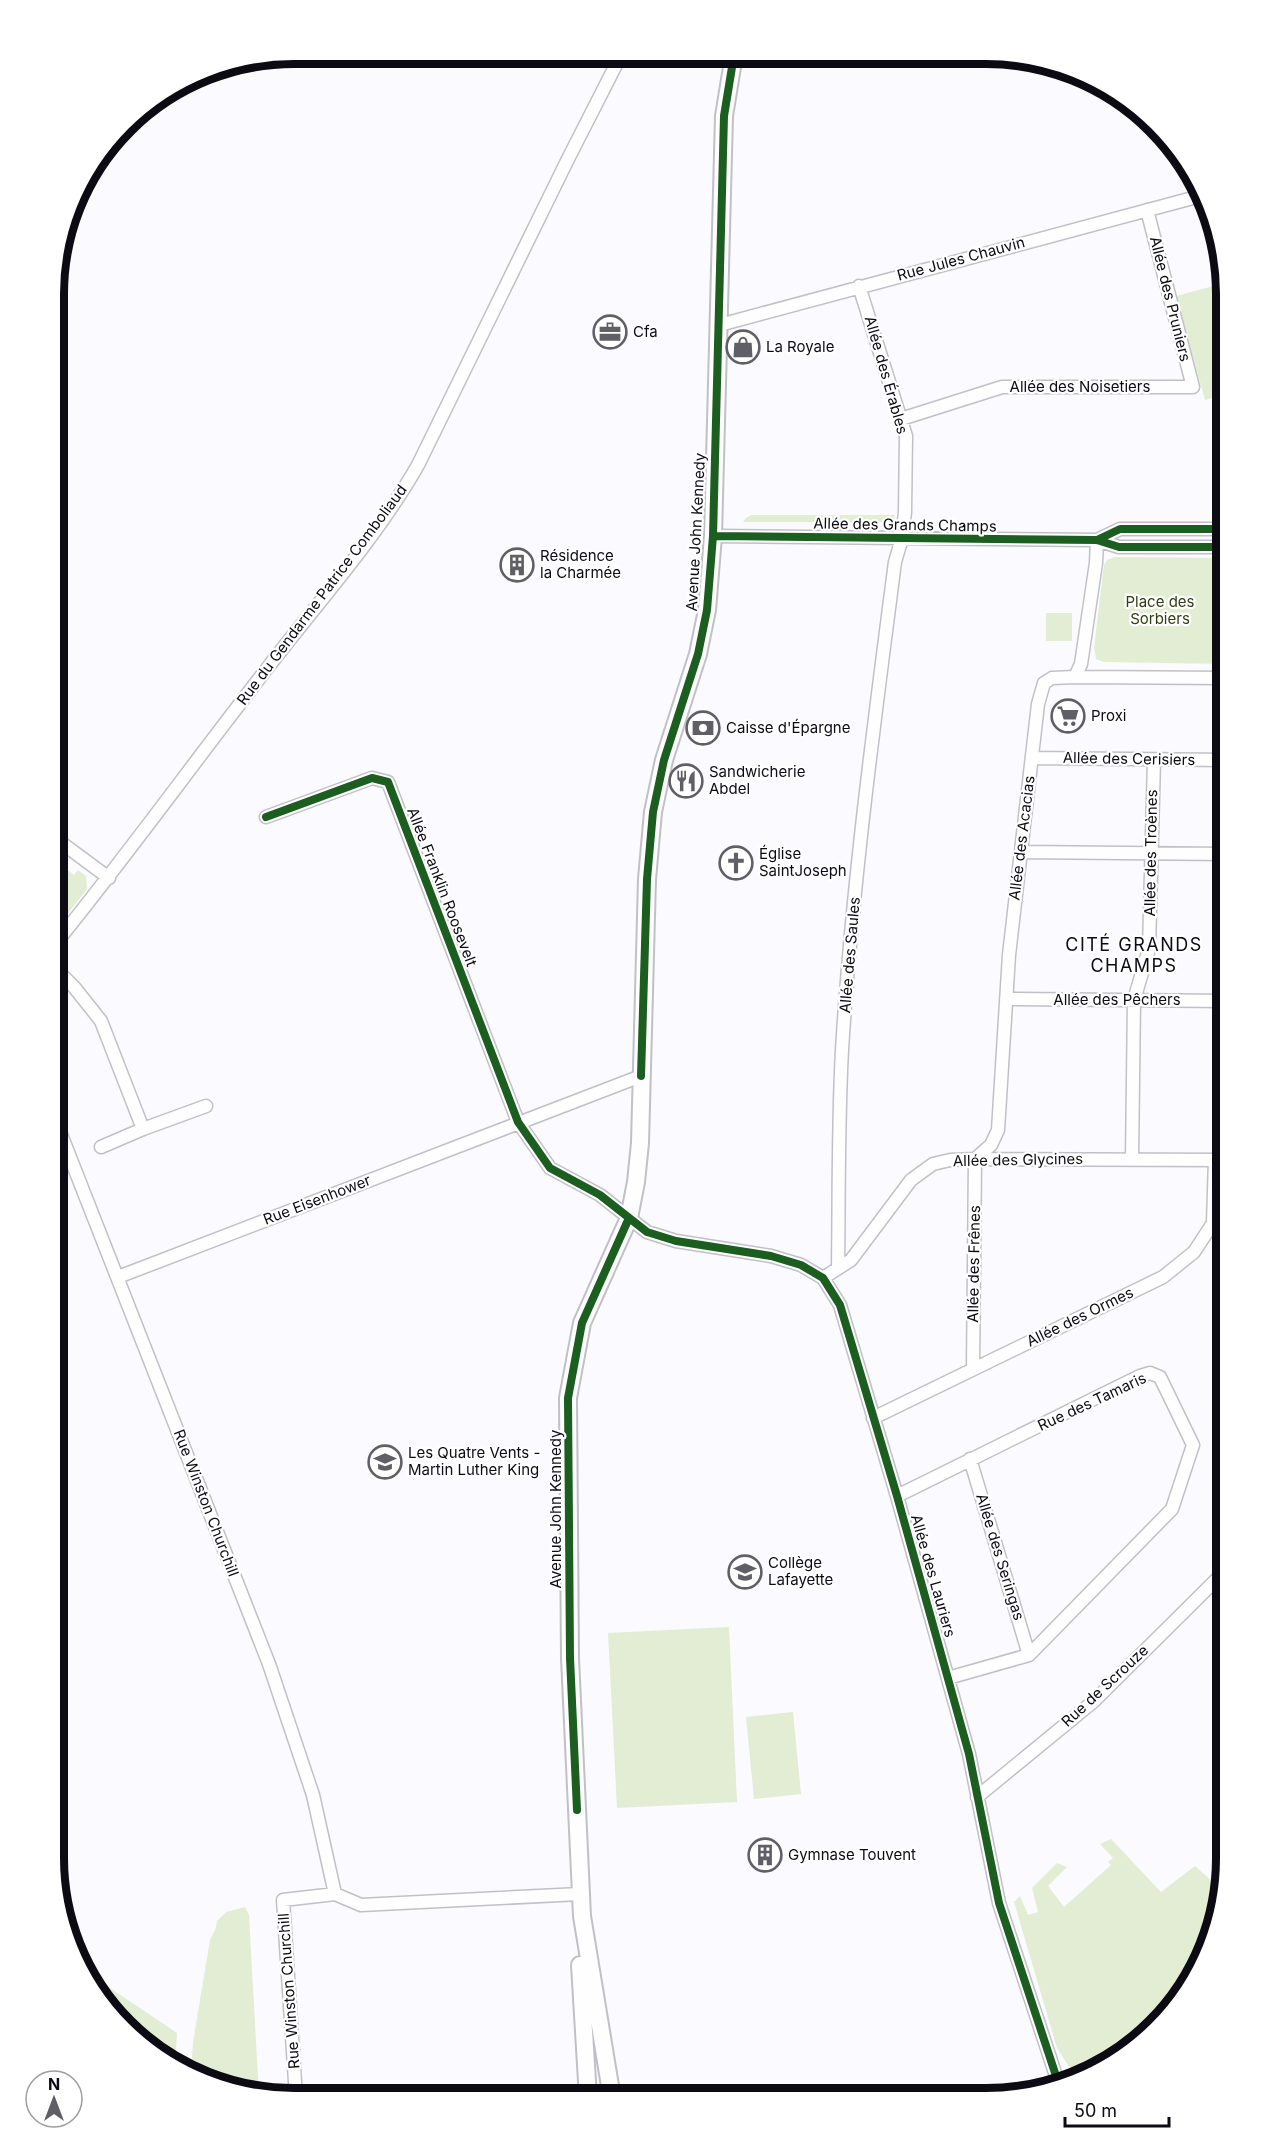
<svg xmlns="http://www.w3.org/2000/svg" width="1281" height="2153" font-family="Inter,sans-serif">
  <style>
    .green { fill: #e2edd4 }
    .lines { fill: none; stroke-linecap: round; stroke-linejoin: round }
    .minor-casing { stroke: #c1c0c6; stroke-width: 15 }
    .secondary-casing { stroke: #c1c0c6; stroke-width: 20 }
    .minor { stroke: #fefeff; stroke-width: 12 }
    .secondary { stroke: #fefeff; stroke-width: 16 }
    .cycleway-casing { stroke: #fff; stroke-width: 11 }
    .cycleway { stroke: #1b5e20; stroke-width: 8 }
    .labels { text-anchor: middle; stroke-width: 4.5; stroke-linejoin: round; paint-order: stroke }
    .street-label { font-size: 15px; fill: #0c0b13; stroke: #fff }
    .poi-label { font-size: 15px; fill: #0c0b13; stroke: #fff; text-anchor: start }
    .park-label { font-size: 15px; fill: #2f3e12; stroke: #fff }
    .quarter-label { font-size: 18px; letter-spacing: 1.5px; fill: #0c0b13; stroke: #fff }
    .rim { fill: none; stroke: #0c0b13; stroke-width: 8 }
  </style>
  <rect width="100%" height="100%" fill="#fbfafe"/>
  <path class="green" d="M 1225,283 L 1227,295 L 1227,394 L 1205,400 L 1176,296 Z
    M 751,515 L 895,515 L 894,522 L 743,522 L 746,518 Z
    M 1115,557 L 1227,558 L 1227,664 L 1104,662 L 1096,659 L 1094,648 L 1104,565 L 1107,560 Z
    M 1046,613 L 1072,613 L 1072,641 L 1046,641 Z
    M 55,860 L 74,875 L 78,870 L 86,876 L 87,889 L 55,930 Z
    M 1227,1189 L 1227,1265 L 1217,1244 L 1224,1227 Z
    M 729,1627 L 737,1802 L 617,1808 L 608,1633 Z
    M 793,1712 L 801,1794 L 754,1799 L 746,1717 Z
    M 1111,1839 L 1161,1892 L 1195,1866 L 1223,1891 L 1214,1936 L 1177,2004 L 1133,2049 L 1078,2081 L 1057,2048 L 1014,1902 L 1020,1896 L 1028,1915 L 1038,1912 L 1032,1888 L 1057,1863 L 1067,1867 L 1048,1886 L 1064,1907 L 1111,1865 L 1108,1862 L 1113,1858 L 1100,1844 Z
    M 245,1907 L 249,1915 L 259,2096 L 202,2081 L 191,2074 L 193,2042 L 210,1940 L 216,1928 L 217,1921 L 226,1912 Z
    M 85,1971 L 177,2033 L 175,2065 L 148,2049 L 104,2004 Z"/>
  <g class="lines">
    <defs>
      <path id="minor" d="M 718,323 L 727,323 L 1204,195
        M 901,419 L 1002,387 L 1193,387 L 1147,210
        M 713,536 L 1097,540 L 1119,547 L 1227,547
        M 1097,540 L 1120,529 L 1227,529
        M 1075,677 L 1227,678
        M 1032,758 L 1227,760
        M 266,817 L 372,778 L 388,782 L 518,1122 L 550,1168 L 600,1195 L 647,1232 L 676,1241 L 771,1256 L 801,1265 L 823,1278 L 840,1305 L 897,1496 L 969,1754 L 999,1903 L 1059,2085
        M 55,838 L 109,878
        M 1021,852 L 1227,854
        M 55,944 C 129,853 197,758 269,666 C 320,600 377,537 418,465 L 567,161 L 621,55
        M 55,968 L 74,987 L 101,1021 L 143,1129 L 206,1106
        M 1006,999 L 1227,1001
        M 55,1119 L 269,1664 L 313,1795 L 335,1894
        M 101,1147 L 143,1129
        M 1132,1160 L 1134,1000 L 1149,949 L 1154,760
        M 838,1268 C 839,1196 838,1123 842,1050 C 852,887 874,724 895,562 L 902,538 L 905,512 L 906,436 L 859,286
        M 118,1277 L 641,1076
        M 823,1278 L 851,1260 L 911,1180 L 933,1164 L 950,1160 L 975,1159 L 1227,1160
        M 973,1369 L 975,1159 L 991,1145 L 998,1130 L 1009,955 L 1038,704 L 1044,683 L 1052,678 L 1075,677 L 1081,664 L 1096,563 L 1097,540
        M 873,1418 L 1163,1277 L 1194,1252 L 1213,1223 L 1215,1160
        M 970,1459 L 1029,1655
        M 897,1496 L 1140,1376 L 1150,1373 L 1160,1377 L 1193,1445 L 1172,1509 L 1029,1655 L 948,1678
        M 977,1797 L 1094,1701 L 1227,1569
        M 296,2097 L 283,1900 L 335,1894 L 361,1905 L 580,1894"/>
      <path id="secondary" d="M 580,1965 L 588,2098
        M 612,2098 L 582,1916 L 570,1658 L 568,1398 L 582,1323 L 629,1218 L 636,1182 L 640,1143 L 647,879 L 653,812 L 664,760 L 698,654 L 707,610 L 713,536 L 724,116 L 734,55"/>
    </defs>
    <use href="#minor" class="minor-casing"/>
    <use href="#secondary" class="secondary-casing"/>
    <use href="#minor" class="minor"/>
    <use href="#secondary" class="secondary"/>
    <defs>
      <path id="cycleway" d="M 713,536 L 1097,540 L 1119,547 L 1227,547
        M 1097,540 L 1120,529 L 1227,529
        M 266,817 L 372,778 L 388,782 L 518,1122 L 550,1168 L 600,1195 L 647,1232 L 676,1241 L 771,1256 L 801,1265 L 823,1278 L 840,1305 L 897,1496 L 969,1754 L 999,1903 L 1059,2085
        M 641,1076 L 647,879 L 653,812 L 664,760 L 698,654 L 707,610 L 713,536 L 724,116 L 734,55
        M 577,1810 L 570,1658 L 568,1398 L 582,1323 L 629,1218"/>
    </defs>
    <use href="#cycleway" class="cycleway-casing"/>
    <use href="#cycleway" class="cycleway"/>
  </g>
  <defs>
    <symbol id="office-ring" viewBox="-11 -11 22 22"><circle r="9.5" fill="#fff" stroke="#605f65" stroke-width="1.5"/><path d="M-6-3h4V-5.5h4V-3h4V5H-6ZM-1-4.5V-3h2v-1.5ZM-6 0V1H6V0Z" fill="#605f65"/></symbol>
    <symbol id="shop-ring" viewBox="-11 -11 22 22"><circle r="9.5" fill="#fff" stroke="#605f65" stroke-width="1.5"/><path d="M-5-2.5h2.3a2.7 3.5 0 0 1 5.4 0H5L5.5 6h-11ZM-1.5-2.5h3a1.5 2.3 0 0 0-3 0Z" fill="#605f65"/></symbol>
    <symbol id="building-ring" viewBox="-11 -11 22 22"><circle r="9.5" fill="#fff" stroke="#605f65" stroke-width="1.5"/><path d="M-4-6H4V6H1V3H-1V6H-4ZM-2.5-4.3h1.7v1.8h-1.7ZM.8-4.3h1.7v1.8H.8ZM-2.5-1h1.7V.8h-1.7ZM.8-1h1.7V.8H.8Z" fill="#605f65"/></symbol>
    <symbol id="supermarket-ring" viewBox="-11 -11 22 22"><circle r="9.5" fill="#fff" stroke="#605f65" stroke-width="1.5"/><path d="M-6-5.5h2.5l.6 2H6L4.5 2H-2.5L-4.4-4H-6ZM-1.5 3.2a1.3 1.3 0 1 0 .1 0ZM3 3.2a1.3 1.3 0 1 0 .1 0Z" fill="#605f65"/></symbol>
    <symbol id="bank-ring" viewBox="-11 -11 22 22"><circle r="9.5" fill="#fff" stroke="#605f65" stroke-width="1.5"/><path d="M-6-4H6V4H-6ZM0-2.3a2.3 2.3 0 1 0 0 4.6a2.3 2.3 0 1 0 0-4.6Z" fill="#605f65"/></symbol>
    <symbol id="restaurant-ring" viewBox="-11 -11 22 22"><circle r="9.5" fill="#fff" stroke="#605f65" stroke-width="1.5"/><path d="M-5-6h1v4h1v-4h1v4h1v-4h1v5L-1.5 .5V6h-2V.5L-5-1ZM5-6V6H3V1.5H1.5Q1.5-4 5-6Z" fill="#605f65"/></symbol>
    <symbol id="church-ring" viewBox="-11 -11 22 22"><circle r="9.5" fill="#fff" stroke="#605f65" stroke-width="1.5"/><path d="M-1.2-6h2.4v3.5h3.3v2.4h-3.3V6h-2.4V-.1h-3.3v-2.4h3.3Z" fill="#605f65"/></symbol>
    <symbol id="school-ring" viewBox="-11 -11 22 22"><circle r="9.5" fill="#fff" stroke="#605f65" stroke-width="1.5"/><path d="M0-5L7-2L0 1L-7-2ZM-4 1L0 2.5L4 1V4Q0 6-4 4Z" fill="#605f65"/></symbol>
  </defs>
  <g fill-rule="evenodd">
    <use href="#office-ring" x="591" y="313" width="38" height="38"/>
    <use href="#shop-ring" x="724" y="328" width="38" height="38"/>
    <use href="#building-ring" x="498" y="546" width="38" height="38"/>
    <use href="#supermarket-ring" x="1049" y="697" width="38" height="38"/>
    <use href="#bank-ring" x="684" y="709" width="38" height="38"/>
    <use href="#restaurant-ring" x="667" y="762" width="38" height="38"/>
    <use href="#church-ring" x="717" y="844" width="38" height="38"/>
    <use href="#school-ring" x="366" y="1443" width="38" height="38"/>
    <use href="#school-ring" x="726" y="1553" width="38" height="38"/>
    <use href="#building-ring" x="746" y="1836" width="38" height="38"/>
  </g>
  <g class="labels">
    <g class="street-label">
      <text transform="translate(961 259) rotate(-15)" y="5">Rue Jules Chauvin</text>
      <text transform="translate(1170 299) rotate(76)" y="5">Allée des Pruniers</text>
      <text transform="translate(886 375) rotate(74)" y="5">Allée des Érables</text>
      <text x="1080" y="392">Allée des Noisetiers</text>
      <text transform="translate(905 525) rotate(1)" y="5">Allée des Grands Champs</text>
      <text transform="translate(696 532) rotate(-87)" y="5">Avenue John Kennedy</text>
      <text transform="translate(322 595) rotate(-53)" y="5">Rue du Gendarme Patrice Comboliaud</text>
      <text transform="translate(1129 759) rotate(1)" y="5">Allée des Cerisiers</text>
      <text transform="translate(1022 838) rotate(-83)" y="5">Allée des Acacias</text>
      <text transform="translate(1151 853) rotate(-89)" y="5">Allée des Troènes</text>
      <text transform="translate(442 887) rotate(69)" y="5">Allée Franklin Roosevelt</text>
      <text transform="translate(850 955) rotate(-85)" y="5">Allée des Saules</text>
      <text x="1117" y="1005">Allée des Pêchers</text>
      <text transform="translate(1018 1160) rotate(-1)" y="5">Allée des Glycines</text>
      <text transform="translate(317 1200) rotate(-21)" y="5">Rue Eisenhower</text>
      <text transform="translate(974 1264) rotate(-89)" y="5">Allée des Frênes</text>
      <text transform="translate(1080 1317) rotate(-26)" y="5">Allée des Ormes</text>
      <text transform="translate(1092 1402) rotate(-25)" y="5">Rue des Tamaris</text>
      <text transform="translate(206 1503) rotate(69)" y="5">Rue Winston Churchill</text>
      <text transform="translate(556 1509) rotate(-90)" y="5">Avenue John Kennedy</text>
      <text transform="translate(1000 1557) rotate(73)" y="5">Allée des Seringas</text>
      <text transform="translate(933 1576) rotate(74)" y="5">Allée des Lauriers</text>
      <text transform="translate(1105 1686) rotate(-43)" y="5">Rue de Scrouze</text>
      <text transform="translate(289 1991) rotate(-94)" y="5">Rue Winston Churchill</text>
    </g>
    <g class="poi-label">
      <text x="633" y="337">Cfa</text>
      <text x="766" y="352">La Royale</text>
      <text x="540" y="561">Résidence<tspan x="540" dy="17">la Charmée</tspan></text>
      <text x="1091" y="721">Proxi</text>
      <text x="726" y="733">Caisse d'Épargne</text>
      <text x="709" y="777">Sandwicherie<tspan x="709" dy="17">Abdel</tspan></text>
      <text x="759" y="859">Église<tspan x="759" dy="17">SaintJoseph</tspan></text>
      <text x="408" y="1458">Les Quatre Vents -<tspan x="408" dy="17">Martin Luther King</tspan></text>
      <text x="768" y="1568">Collège<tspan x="768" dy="17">Lafayette</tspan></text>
      <text x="788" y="1860">Gymnase Touvent</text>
    </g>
    <g class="park-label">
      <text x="1160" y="607">Place des<tspan x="1160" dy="17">Sorbiers</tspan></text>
    </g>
    <g class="quarter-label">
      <text x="1134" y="951">CITÉ GRANDS<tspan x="1134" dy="21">CHAMPS</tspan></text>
    </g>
  </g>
  <path d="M0 0H1281V2153H0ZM294 64H986A230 230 0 0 1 1216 294V1858A230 230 0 0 1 986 2088H294A230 230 0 0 1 64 1858V294A230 230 0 0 1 294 64Z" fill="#fff" fill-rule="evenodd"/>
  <path class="rim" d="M294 64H986A230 230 0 0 1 1216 294V1858A230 230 0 0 1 986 2088H294A230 230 0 0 1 64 1858V294A230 230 0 0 1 294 64Z"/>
  <g transform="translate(54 2099)"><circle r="28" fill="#ffffff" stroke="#9e9da1" stroke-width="1.5"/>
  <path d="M0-4.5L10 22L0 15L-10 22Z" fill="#605f65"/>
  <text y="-9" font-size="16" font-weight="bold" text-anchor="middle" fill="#0c0b13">N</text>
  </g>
  <path d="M1065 2117v9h104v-9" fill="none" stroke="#0c0b13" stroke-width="3"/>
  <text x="1074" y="2117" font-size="18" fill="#0c0b13" stroke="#ffffff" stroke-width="4.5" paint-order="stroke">50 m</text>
</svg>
